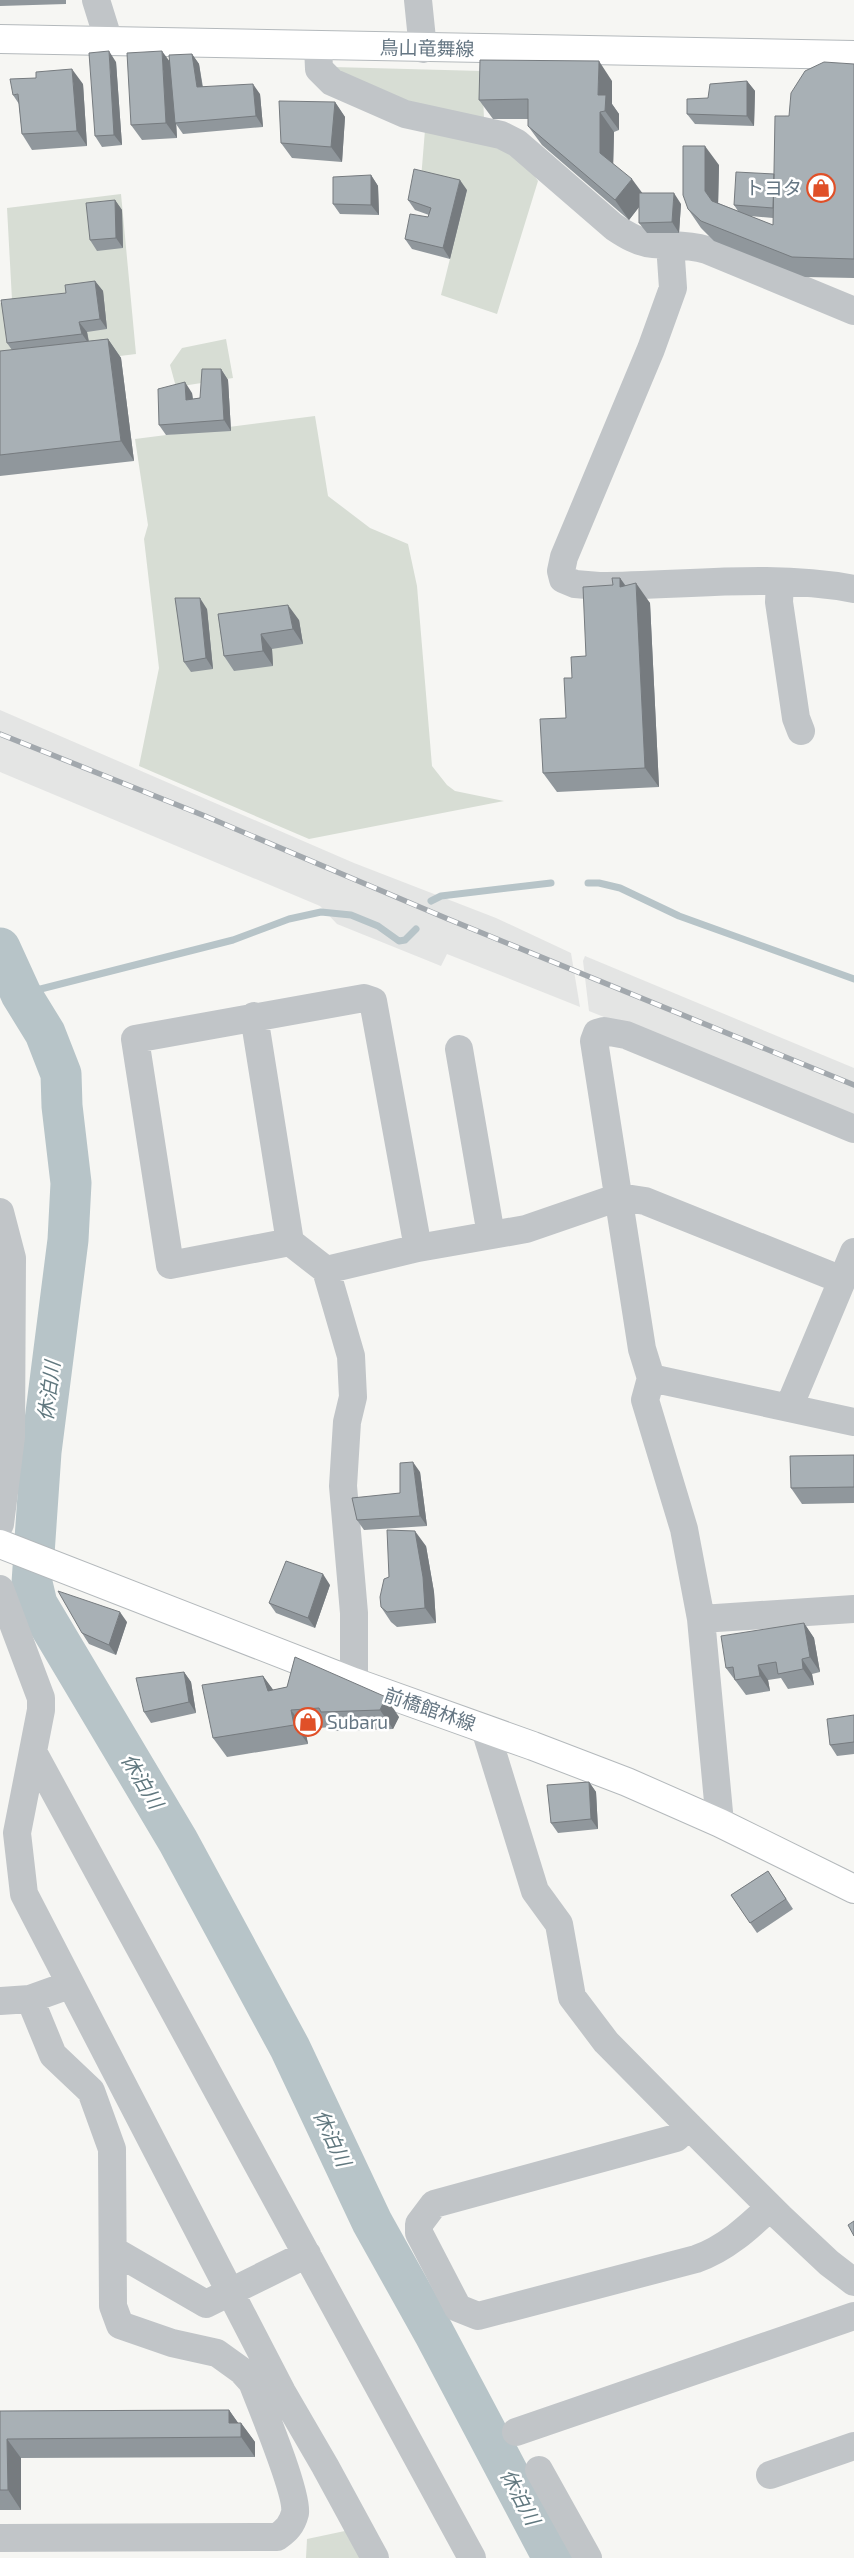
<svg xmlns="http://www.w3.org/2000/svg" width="854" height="2558" font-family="'Exo 2','Noto Sans JP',sans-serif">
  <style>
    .built { fill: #e4e5e4 }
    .green { fill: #d7ddd4 }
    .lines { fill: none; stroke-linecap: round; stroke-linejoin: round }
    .stream { stroke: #b7c4c8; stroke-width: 7 }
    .river { stroke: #b7c4c8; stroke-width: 41 }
    .major-casing { stroke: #b4b9bc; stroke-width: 30 }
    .minor { stroke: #c1c5c8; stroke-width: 28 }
    .major { stroke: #fff; stroke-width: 28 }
    .rail-casing { stroke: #a2a8ad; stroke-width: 5.5 }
    .rail { stroke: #fff; stroke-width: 4; stroke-dasharray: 11; stroke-linecap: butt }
    .wall { fill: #90979c; fill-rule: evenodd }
    .shaded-wall { fill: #767b7f }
    .building { fill: #a8b0b5; stroke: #767b7f }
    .labels { text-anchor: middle; stroke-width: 5; stroke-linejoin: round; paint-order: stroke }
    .street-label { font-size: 19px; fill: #657683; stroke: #fff }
    .poi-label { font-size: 19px; fill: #657683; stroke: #fff; text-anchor: end }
    .water-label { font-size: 20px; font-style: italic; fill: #61787f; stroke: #fff }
  </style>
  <rect width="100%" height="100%" fill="#f6f6f3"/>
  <path class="built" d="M 0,710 L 354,863 L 496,918 L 571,953 L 580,1007 L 447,954 L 441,966 L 337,924 L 320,906 L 0,772 Z
    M 585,956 L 854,1068 L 854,1117 L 589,1011 L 583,961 Z"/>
  <path class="green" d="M 333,67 L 482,71 L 484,119 L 401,103 Z
    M 425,130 L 499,146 L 526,163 L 538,181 L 497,314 L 441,295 L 467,190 L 421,179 Z
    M 121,194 L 136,354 L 0,371 L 0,303 L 12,300 L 7,208 Z
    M 226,339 L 233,378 L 176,387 L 170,365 L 182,348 Z
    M 315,416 L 328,496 L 370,528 L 408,544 L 417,586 L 432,766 L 447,785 L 455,791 L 504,801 L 309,839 L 139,766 L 159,668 L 144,539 L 148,525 L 135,439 Z
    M 359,2528 L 375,2558 L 306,2558 L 307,2539 Z"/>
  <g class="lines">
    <path class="stream" d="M 588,883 L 599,883 L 620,888 L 679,916 L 854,979
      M 431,901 L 441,896 L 551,883
      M 21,994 L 233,940 L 289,919 L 321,912 L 351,915 L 378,926 L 399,941 L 405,940 L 416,929"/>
    <path class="river" d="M 0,948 L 21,994 L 45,1033 L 61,1074 L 62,1106 L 71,1183 L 68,1240 L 41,1452 L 32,1583 L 37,1604 L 178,1841 L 290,2048 L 372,2222 L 434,2333 L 553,2558"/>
    <defs>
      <path id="major" d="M 0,39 L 854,55
        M 0,1544 L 354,1682 L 533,1746 L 627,1782 L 720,1823 L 854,1889"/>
    </defs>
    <use href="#major" class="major-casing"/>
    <path class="minor" d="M 96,0 L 106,32 L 106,42
      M 418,0 L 423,49
      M 318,46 L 319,69 L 332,82 L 405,114 L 501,135 L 517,143 L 614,227 C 626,235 639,243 653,244 C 675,246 685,244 707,250 L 854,311
      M 670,244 L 673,288 L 651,349 L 564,557 L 561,571 L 563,579 L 575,584 L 599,586 C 684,586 770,573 854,589
      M 780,582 L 779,602 L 796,718 L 801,731
      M 254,1016 L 290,1242
      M 459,1049 L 491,1235
      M 0,1212 L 12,1258 L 11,1437 L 0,1524
      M 326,1270 L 418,1248 L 526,1229 L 619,1197 L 645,1201 L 842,1280
      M 651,1378 L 854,1422
      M 789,1407 L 854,1252
      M 0,1589 L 41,1698 L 41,1710 L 17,1833 L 24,1894 L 282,2392 L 325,2466 L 375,2558
      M 701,1619 L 854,1609
      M 354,1682 L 354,1613 L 343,1486 L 347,1422 L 353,1397 L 351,1356 L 326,1270 L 290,1242 L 170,1265 L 135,1039 L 364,998 L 373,1001 L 418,1248
      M 485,1729 L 535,1891 L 559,1924 L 572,1997 L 606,2042 L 689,2126 L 780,2217 L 829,2263 L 854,2282
      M 33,1752 L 472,2558
      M 720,1823 L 701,1619 L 684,1529 L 645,1400 L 651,1378 L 642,1349 L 594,1041 L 597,1033 L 604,1031 L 626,1035 L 854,1129
      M 0,2001 L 30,1999 L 69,1985
      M 689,2126 L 676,2138 L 434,2204 L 419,2224 L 419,2233 L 458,2308 L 478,2316 L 696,2259 C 725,2249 748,2228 770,2207
      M 113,2250 L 206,2304 L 307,2254
      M 516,2432 L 854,2316
      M 539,2470 L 588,2558
      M 770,2475 L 854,2446
      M 0,2538 L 277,2537 C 286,2531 292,2525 295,2513 C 298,2494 261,2405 252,2382 L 242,2371 L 217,2353 L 172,2343 L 120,2325 L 113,2306 L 112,2149 L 91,2091 L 53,2055 L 30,1999"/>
    <use href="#major" class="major"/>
    <defs>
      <path id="rail" d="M 0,734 L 205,816 L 448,919 L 854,1085"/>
    </defs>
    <use href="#rail" class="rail-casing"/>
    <use href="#rail" class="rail"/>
  </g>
  <path class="wall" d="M 0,0 L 66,0 L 66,4 L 0,6 Z
    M 192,54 L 199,64 L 203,87 L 260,94 L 263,127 L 183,134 L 176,124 L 177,138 L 142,140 L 131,125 L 170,62 Z
    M 116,62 L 122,145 L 102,147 L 95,136 Z
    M 854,64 L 854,278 L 805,277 L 714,241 L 701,228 L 688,209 L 719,165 L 718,203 L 738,211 L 734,205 L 774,174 L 789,116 ZM 750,216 L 773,218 L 773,225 Z
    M 612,81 L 612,104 L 619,114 L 619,130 L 614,132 L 613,164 L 642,193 L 681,204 L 679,233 L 647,233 L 639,223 L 639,207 L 629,220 L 542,145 L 528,126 L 528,119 L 493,119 L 479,100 Z
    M 747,81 L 755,91 L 754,126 L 695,124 L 687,114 L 708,98 Z
    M 83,84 L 87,146 L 32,150 L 22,134 L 19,104 L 13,95 Z
    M 335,102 L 345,117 L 342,162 L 292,158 L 281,143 Z
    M 371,175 L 378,186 L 379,215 L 340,214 L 333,204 Z
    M 467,190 L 450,259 L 412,249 L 405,239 L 428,217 L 429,215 L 415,210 L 408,200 Z
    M 115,200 L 122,210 L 123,248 L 97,251 L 90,240 Z
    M 95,281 L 103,291 L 107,329 L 87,332 L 89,341 L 108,339 L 121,358 L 134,461 L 0,476 L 0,351 L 12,350 L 7,343 L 66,293 Z
    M 221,369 L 228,380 L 231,431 L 166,435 L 159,425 L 192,393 L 193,399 L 200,398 Z
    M 620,578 L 626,586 L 650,603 L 659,787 L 557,792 L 543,773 L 566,718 L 572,678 L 586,656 L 613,585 Z
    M 207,609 L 213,669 L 191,672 L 184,662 Z
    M 218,614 L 299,620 L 303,644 L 272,649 L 273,666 L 234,671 L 224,656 Z
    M 854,1455 L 854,1503 L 802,1504 L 791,1488 Z
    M 420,1472 L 427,1526 L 364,1530 L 357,1520 L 400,1493 Z
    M 426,1546 L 434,1592 L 436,1623 L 397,1627 L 391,1622 L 381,1607 L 389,1577 Z
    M 330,1585 L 315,1628 L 276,1613 L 269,1603 Z
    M 127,1622 L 116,1655 L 89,1644 L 82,1633 Z
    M 804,1623 L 814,1638 L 820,1672 L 812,1674 L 814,1685 L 788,1689 L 781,1678 L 768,1680 L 770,1691 L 746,1695 L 726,1668 Z
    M 295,1657 L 399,1717 L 393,1729 L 335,1731 L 332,1727 L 305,1729 L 308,1744 L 227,1757 L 213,1738 L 263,1676 L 273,1690 L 287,1687 Z
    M 184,1672 L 191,1682 L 196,1713 L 151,1723 L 144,1712 Z
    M 854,1715 L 854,1754 L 837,1756 L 830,1745 Z
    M 589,1782 L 596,1792 L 598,1829 L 558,1833 L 551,1823 Z
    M 768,1871 L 793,1909 L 757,1933 L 731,1895 Z
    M 229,2410 L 238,2423 L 241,2423 L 255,2442 L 255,2457 L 21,2458 L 21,2510 L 0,2510 L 0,2411 Z"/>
  <path class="shaded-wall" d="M 109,51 L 116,62 L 122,145 L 114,135 Z
    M 162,51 L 173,66 L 177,138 L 166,123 Z
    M 192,54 L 199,64 L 204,98 L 197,87 Z
    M 599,61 L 612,81 L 612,104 L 619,114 L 619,130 L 605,111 L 598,95 Z
    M 72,69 L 83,84 L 87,146 L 77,131 Z
    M 747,81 L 755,91 L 754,126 L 747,116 Z
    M 253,84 L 260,94 L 263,127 L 256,116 Z
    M 335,102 L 345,117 L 342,162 L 331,147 Z
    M 600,112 L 614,132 L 613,173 L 600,153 Z
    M 705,146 L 719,165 L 718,210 L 705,191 Z
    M 371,175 L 378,186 L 379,215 L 371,205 Z
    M 632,179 L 646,198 L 629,220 L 615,200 Z
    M 460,180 L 467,190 L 450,259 L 443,248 Z
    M 674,193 L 681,204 L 679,233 L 672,222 Z
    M 115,200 L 122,210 L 123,248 L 116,238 Z
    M 95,281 L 103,291 L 107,329 L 100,319 Z
    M 79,322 L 87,332 L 89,344 L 82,334 Z
    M 108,339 L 121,358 L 134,461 L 121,441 Z
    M 221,369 L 228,380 L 231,431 L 224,420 Z
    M 185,382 L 192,393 L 194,410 L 186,400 Z
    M 620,578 L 633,597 L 620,587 Z
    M 636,583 L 650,603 L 659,787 L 645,768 Z
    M 200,598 L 207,609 L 213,669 L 206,658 Z
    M 288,605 L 299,620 L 303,644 L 293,629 Z
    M 261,634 L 272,649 L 273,666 L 263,651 Z
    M 413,1462 L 420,1472 L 427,1526 L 420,1516 Z
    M 415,1531 L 426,1546 L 434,1592 L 436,1623 L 425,1608 Z
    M 323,1574 L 330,1585 L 315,1628 L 308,1618 Z
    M 120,1612 L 127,1622 L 116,1655 L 109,1645 Z
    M 804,1623 L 814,1638 L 820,1672 L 810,1657 Z
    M 802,1659 L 812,1674 L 814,1685 L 803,1669 Z
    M 758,1665 L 768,1680 L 770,1691 L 760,1676 Z
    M 184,1672 L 191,1682 L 196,1713 L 189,1702 Z
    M 263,1676 L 277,1695 L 268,1691 Z
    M 386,1697 L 399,1717 L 393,1729 L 380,1710 Z
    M 291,1710 L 305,1729 L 308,1744 L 294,1725 Z
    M 589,1782 L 596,1792 L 598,1829 L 591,1819 Z
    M 229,2410 L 241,2427 L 241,2423 L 255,2442 L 255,2457 L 241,2437 L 229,2423 Z
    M 7,2439 L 21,2458 L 21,2510 L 8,2490 Z"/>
  <path class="building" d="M 109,51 L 114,135 L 95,136 L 89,53 Z
    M 162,51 L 166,123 L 131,125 L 127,53 Z
    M 192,54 L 197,87 L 253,84 L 256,116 L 175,123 L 169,55 Z
    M 480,60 L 599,61 L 598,95 L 606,95 L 605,111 L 600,112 L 600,153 L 632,179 L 615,200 L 528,126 L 528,99 L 479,100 Z
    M 824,62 L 854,64 L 854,259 L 792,257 L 701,221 L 688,209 L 683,195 L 683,146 L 705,146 L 705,191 L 712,201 L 773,225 L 775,116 L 789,116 L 791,93 L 805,71 Z
    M 72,69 L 77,131 L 22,134 L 18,94 L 13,95 L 10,79 L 36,78 L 36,72 Z
    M 747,81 L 747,116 L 687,114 L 687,99 L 708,98 L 710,84 Z
    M 279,101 L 335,102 L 331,147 L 281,143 Z
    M 414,169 L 460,180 L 443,248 L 405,239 L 410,214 L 428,217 L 431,208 L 408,200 Z
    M 736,172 L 774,174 L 773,208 L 734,205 Z
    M 371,175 L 371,205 L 333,204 L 333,177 Z
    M 639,193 L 674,193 L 672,222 L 639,223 Z
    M 115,200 L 116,238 L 90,240 L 86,203 Z
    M 95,281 L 100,319 L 79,322 L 82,334 L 7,343 L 1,300 L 66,293 L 65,285 Z
    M 108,339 L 121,441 L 0,455 L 0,351 Z
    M 202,369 L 221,369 L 224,420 L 159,425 L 158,389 L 185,382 L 186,400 L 200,398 Z
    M 612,578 L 620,578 L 620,587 L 636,583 L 645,768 L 543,773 L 540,719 L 566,718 L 564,678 L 572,678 L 571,657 L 586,656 L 583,587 L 613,585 Z
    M 175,598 L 200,598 L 206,658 L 184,662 Z
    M 288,605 L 293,629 L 261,634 L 263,651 L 224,656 L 218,614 Z
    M 854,1455 L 854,1487 L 791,1488 L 790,1456 Z
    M 413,1462 L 420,1516 L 357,1520 L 352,1498 L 400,1493 L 400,1463 Z
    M 387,1530 L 415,1531 L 423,1577 L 425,1608 L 387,1612 L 381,1607 L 380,1597 L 384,1579 L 389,1577 Z
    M 286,1561 L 323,1574 L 308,1618 L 269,1603 Z
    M 58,1591 L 120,1612 L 109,1645 L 82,1633 Z
    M 804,1623 L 810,1657 L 802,1659 L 803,1669 L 778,1674 L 776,1662 L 758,1665 L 760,1676 L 735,1680 L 733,1667 L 726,1668 L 721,1636 Z
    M 295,1657 L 386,1697 L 380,1710 L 321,1712 L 319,1708 L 291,1710 L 294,1725 L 213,1738 L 202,1685 L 263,1676 L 268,1691 L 287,1687 Z
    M 184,1672 L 189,1702 L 144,1712 L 136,1678 Z
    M 854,1715 L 854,1742 L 830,1745 L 827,1719 Z
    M 589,1782 L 591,1819 L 551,1823 L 547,1785 Z
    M 768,1871 L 786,1899 L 750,1923 L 731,1895 Z
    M 854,2221 L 854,2236 L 848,2225 Z
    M 229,2410 L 229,2423 L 241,2423 L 241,2437 L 7,2439 L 8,2490 L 0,2490 L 0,2411 Z"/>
  <defs>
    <symbol id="shop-ring" viewBox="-11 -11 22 22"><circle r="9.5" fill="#fff" stroke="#e05028" stroke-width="1.5"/><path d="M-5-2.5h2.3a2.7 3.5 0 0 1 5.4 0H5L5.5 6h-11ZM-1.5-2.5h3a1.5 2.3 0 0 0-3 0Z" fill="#e05028"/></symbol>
  </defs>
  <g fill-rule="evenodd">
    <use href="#shop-ring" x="805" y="172" width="32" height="32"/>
    <use href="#shop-ring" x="292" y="1706" width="32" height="32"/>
  </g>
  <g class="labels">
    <g class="street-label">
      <text transform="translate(427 48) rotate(1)" y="7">鳥山竜舞線</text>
      <text transform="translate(430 1709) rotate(19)" y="7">前橋館林線</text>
    </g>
    <g class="poi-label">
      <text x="802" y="195">トヨタ</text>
      <text x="327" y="1729" text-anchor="start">Subaru</text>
    </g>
    <g class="water-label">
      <text transform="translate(49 1391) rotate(-83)" y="7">休泊川</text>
      <text transform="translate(142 1781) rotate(59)" y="7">休泊川</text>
      <text transform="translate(332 2138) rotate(65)" y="7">休泊川</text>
      <text transform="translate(520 2497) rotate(62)" y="7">休泊川</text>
    </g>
  </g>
</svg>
